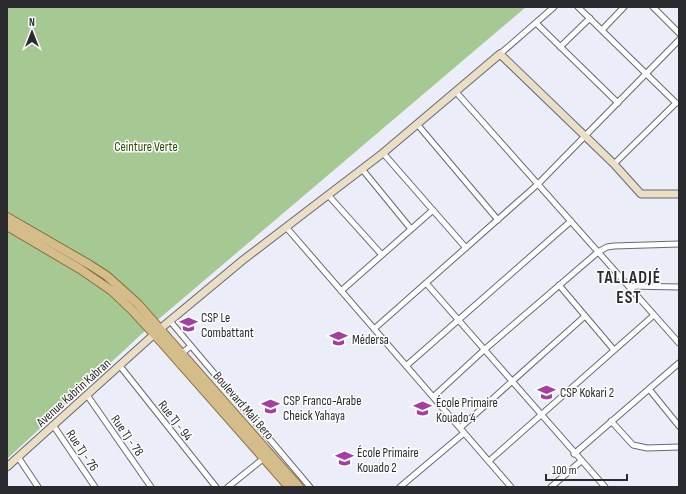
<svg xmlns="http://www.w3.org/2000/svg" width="686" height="494" font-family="'Sofia Sans Condensed',sans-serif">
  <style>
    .green { fill: #a6c892 }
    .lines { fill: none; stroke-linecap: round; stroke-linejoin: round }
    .street-casing { stroke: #666973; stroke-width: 7 }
    .secondary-casing { stroke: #666973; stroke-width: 9 }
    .primary-casing { stroke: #876d39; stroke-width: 10 }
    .street { stroke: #fff; stroke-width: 5 }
    .secondary { stroke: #eadec5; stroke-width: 7 }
    .primary { stroke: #d5bd8b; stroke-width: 8 }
    .labels { text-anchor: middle; stroke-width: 3; stroke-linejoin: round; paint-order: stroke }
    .park-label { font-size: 13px; fill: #274e00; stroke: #fff }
    .poi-label { font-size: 13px; fill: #2a2b2f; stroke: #fff; text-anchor: start }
    .street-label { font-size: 13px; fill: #2a2b2f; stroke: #fff }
    .district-label { font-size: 17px; font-weight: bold; letter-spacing: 1px; fill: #2a2b2f; stroke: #fff }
  </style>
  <rect width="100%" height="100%" fill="#ebeef9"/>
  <path class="green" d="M 7,7 L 526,7 L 147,329 L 7,459 Z"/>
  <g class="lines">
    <defs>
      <path id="street" d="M 578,7 L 676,103
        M 653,7 L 679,33
        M 536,23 L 618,103
        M 602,30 L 624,7
        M 560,47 L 590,18
        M 500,54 L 554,7
        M 456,92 L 679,343
        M 417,124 L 498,220
        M 383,153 L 466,248
        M 614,164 L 676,103 L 679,103
        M 362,169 L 411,229
        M 328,195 L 382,255
        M 286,227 L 511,487
        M 426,283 L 605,487
        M 559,285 L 614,350
        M 629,286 L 679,287
        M 341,291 L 433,210
        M 170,321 L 310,487
        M 374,329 L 538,184 L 679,40
        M 182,353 L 191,346
        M 120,366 L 216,487
        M 406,366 L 571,221
        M 649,389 L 679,426
        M 87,395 L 151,487
        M 433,397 L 484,350 L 598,252 L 607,247 L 614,246 L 679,244
        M 611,421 L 633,445 L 647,448 L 679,447
        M 53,425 L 95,487
        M 460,428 L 585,316
        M 574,454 L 679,363
        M 18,457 L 38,487
        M 489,461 L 654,315
        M 228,487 L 264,458
        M 400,487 L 464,433
        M 551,487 L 581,461"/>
      <path id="secondary" d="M 7,467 L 160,329 L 243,260 L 383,153 L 500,54 L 614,164 L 641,194 L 679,194"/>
      <path id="primary" d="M 7,217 L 90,265 L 107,276 L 138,304 L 299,487
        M 7,226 L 80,269 L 112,291 L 133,311 L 163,344 L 289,487"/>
    </defs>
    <use href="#street" class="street-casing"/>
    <use href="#secondary" class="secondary-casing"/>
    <use href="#primary" class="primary-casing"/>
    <use href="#street" class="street"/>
    <use href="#secondary" class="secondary"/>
    <use href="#primary" class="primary"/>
  </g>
  <defs>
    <symbol id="school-bare" viewBox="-9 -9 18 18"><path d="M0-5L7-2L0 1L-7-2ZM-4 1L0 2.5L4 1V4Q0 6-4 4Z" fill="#a63ea2" stroke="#fff" stroke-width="2.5" paint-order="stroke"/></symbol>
  </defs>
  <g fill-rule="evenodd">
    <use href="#school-bare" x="176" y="312" width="25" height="25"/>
    <use href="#school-bare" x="326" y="326" width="25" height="25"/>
    <use href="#school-bare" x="534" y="380" width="25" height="25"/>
    <use href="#school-bare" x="258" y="394" width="25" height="25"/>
    <use href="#school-bare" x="410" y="396" width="25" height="25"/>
    <use href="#school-bare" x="332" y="446" width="25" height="25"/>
  </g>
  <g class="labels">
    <g class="park-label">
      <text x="146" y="151">Ceinture Verte</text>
    </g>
    <g class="poi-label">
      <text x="201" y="322">CSP Le<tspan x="201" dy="15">Combattant</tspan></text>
      <text x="352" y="344">Médersa</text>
      <text x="560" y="397">CSP Kokari 2</text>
      <text x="283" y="405">CSP Franco-Arabe<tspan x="283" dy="15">Cheick Yahaya</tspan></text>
      <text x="436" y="407">École Primaire<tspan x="436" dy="15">Kouado 4</tspan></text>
      <text x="357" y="457">École Primaire<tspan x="357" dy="15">Kouado 2</tspan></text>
    </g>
    <g class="street-label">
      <text transform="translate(73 392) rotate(-42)" y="5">Avenue Kabrin Kabran</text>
      <text transform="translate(244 405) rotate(49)" y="5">Boulevard Mali Bero</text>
      <text transform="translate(176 420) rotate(52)" y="5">Rue TJ - 94</text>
      <text transform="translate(128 435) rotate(55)" y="5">Rue TJ - 78</text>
      <text transform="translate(83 450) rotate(56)" y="5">Rue TJ - 76</text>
    </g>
    <g class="district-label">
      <text x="629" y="283">TALLADJÉ<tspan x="629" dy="20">EST</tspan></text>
    </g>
  </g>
  <rect width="686" height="494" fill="none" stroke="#2a2b2f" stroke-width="16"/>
  <g transform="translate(32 32)" stroke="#ffffff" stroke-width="3" paint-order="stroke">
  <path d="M0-3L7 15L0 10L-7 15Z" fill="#2a2b2f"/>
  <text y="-6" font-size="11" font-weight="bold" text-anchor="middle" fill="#2a2b2f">N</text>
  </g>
  <path d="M546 474v6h81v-6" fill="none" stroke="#2a2b2f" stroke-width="2"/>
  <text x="552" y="474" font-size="12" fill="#2a2b2f" stroke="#ffffff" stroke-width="3" paint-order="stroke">100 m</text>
</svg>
